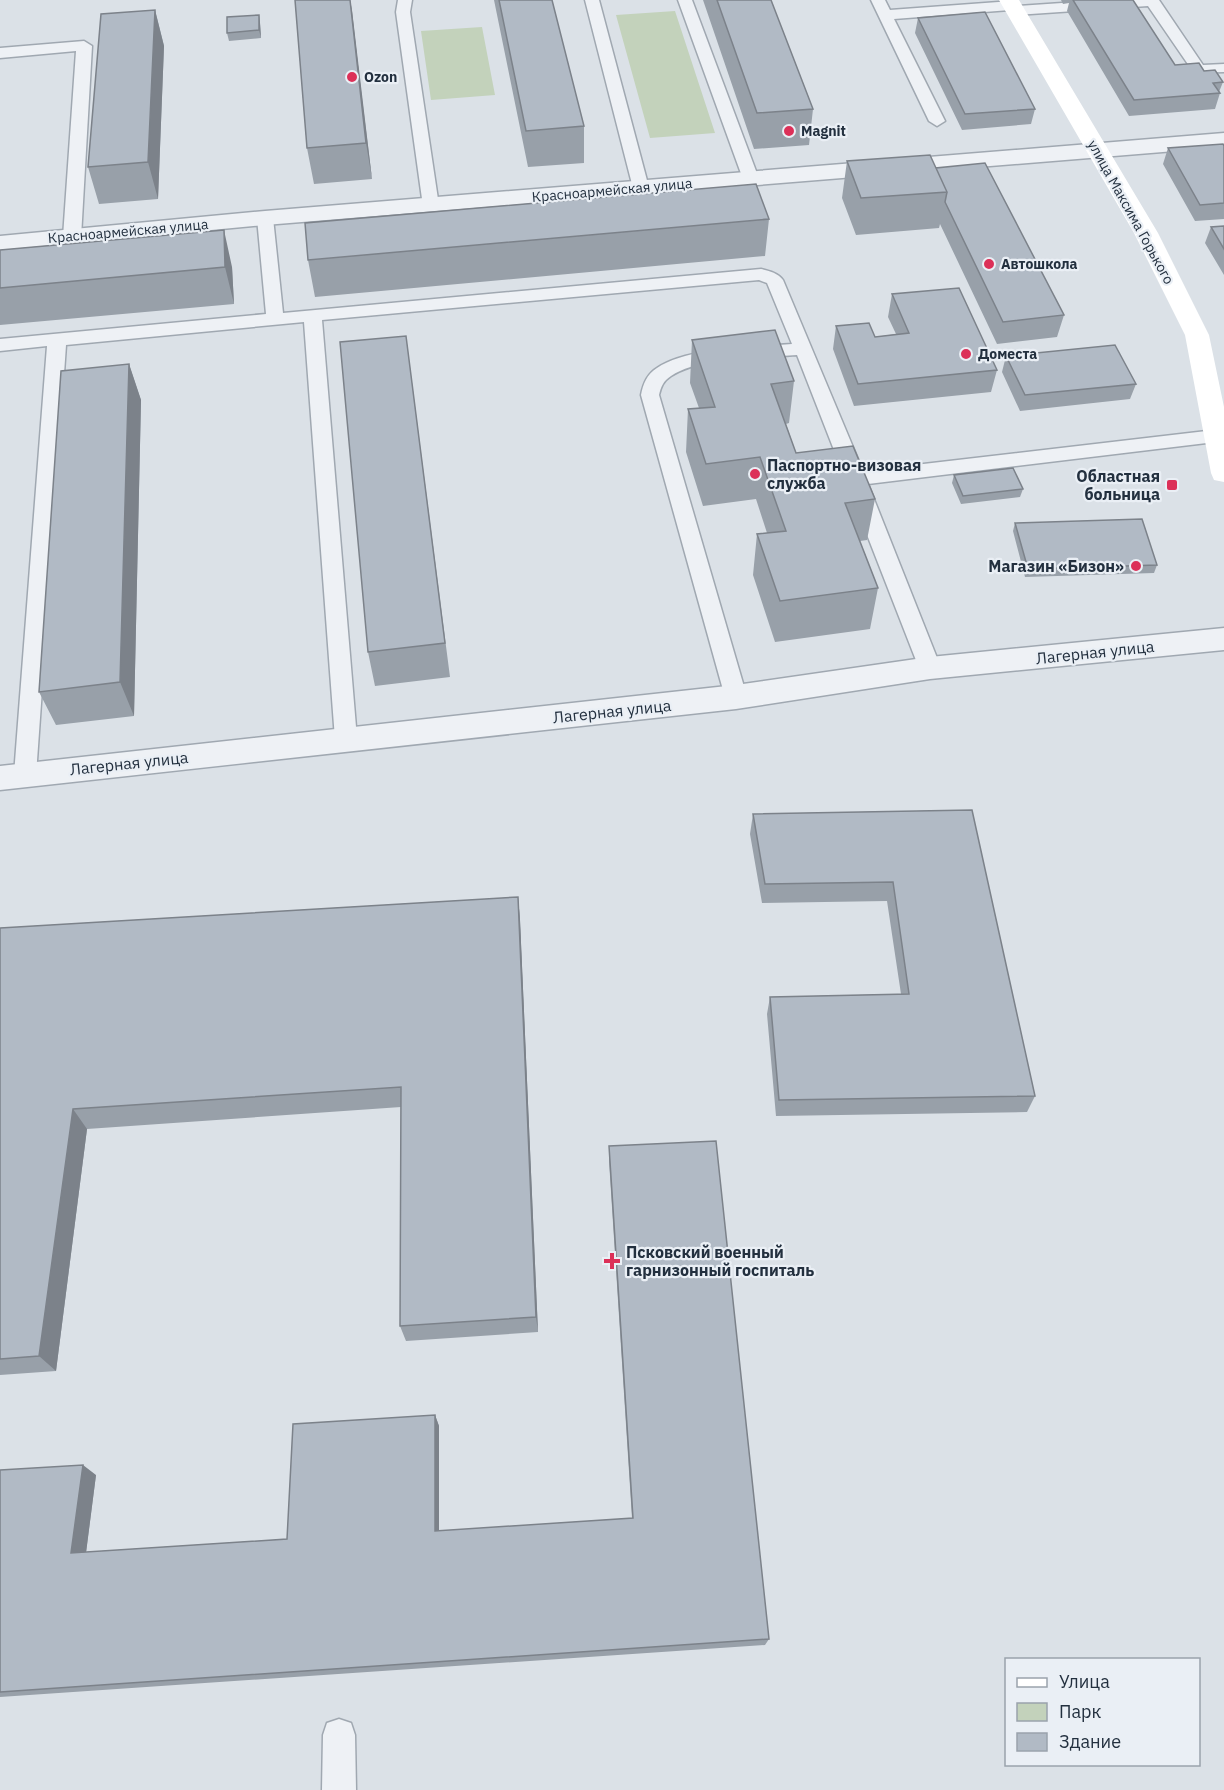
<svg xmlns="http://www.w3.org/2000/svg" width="1224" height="1790" font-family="'IBM Plex Sans',sans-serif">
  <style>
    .green { fill: #c3d2bb }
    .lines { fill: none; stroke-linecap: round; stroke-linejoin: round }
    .service-casing { stroke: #a0a8b1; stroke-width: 3 }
    .minor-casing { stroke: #a0a8b1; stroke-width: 3 }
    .service { fill: #eef1f5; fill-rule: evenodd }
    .minor { fill: #eef1f5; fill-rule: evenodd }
    .secondary { fill: #fff; fill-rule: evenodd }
    .wall { fill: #98a0a9 }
    .shaded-wall { fill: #7c828a }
    .building { fill: #b1bac5; stroke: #7c828a; stroke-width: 1.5 }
    .poi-dot { fill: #dc3058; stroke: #eaeff5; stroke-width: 2 }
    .labels { text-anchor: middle; stroke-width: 4.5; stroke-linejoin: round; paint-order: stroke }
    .far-poi-label { font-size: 14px; font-weight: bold; fill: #23303f; stroke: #eaeff5; text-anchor: start }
    .far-street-label { font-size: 14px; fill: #23303f; stroke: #eaeff5 }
    .poi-label { font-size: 16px; font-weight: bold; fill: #23303f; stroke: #eaeff5; text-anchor: start }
    .street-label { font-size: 16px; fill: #23303f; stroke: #eaeff5 }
  </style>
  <rect width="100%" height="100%" fill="#dbe1e7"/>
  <path class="green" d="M 675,11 L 715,133 L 650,138 L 616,15 Z
    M 482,27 L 495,95 L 431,100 L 421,31 Z"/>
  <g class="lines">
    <defs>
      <path id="service" d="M 398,0 L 412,0 L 410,12 L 439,206 L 431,211 L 423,206 L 396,12 Z
        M 585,0 L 599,0 L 649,188 L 647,192 L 641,193 L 633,188 Z
        M 678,0 L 692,0 L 759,179 L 757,183 L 751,184 L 743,179 Z
        M 871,0 L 885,0 L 890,10 L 1012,1 L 1017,2 L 1018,6 L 1106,0 L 1159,0 L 1203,65 L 1224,64 L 1224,72 L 1194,73 L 1148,6 L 1016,15 L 1011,14 L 1010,10 L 894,19 L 945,121 L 937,126 L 929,121 Z
        M 84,41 L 92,46 L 81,237 L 78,241 L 66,241 L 63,237 L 76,51 L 0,58 L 0,48 Z
        M 265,213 L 271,214 L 273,218 L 283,313 L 761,269 C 769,271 778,273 783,280 L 863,471 L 1215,430 L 1222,431 L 1224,437 L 1222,441 L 1215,442 L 868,484 L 941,668 L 938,674 L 930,676 L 922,674 L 919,668 L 797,355 C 761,358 702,356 671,376 C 663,381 661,387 659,395 L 747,697 L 744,703 L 736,705 L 728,703 L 725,697 L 641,395 C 643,384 647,374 657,368 C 688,347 756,347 792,344 L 767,283 L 759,280 L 322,320 L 357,739 L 354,745 L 346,748 L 338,745 L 335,739 L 304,322 L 66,345 L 36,775 L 33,781 L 25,784 L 17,781 L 14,775 L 47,346 L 0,351 L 0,339 L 266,314 L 257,218 L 259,214 Z
        M 339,1719 L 351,1723 L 355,1735 L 356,1790 L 322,1790 L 323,1735 L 327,1723 Z"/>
      <path id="minor" d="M 1224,133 L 1224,147 L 265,225 L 0,250 L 0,236 L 265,211 Z
        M 1224,628 L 1224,650 L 930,679 L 736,709 L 0,790 L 0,766 L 736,685 L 930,657 Z"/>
    </defs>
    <use href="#service" class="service-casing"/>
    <use href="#minor" class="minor-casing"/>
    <use href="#service" class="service"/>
    <use href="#minor" class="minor"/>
    <path class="secondary" d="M 999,0 L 1019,0 L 1158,233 L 1209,335 L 1224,407 L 1224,482 L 1214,480 L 1211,473 L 1185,335 L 1134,233 Z"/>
  </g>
  <path class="wall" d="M 295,0 L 350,0 L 372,179 L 314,184 L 307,148 Z
    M 494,0 L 552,0 L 584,126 L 584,163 L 528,167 Z
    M 703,0 L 771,0 L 813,109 L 809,145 L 754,149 Z
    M 1061,0 L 1133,0 L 1175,65 L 1204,71 L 1223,82 L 1219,92 L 1220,93 L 1215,109 L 1129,116 L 1067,11 L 1069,3 L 1063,4 Z
    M 155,10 L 164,46 L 158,199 L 99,204 L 88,167 Z
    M 259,15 L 260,23 L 261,38 L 229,41 L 227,33 Z
    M 918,18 L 1035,109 L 1031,124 L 962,130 L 915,33 Z
    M 1224,146 L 1224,219 L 1195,221 L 1163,164 L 1168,148 Z
    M 847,161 L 936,168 L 1064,315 L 1057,337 L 997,344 L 940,224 L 939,228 L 856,235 L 842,198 Z
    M 769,219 L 765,256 L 315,297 L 308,260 Z
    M 1224,226 L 1224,275 L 1205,243 L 1211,227 Z
    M 0,250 L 232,267 L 234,304 L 0,325 Z
    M 892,294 L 997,370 L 991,392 L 854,406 L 833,349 L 836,326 L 875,337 L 896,334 L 888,317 Z
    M 406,336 L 450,677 L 375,686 L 368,652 Z
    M 692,340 L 794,381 L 789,423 L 786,424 L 796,453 L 875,499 L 867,540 L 860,541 L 878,588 L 870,629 L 775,642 L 753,575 L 757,534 L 767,533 L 756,499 L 703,506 L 686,452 L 688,409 L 699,408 L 690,383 Z
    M 1006,356 L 1136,384 L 1130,399 L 1020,411 L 1002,372 Z
    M 129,364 L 141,400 L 134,716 L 56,725 L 39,692 Z
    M 954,475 L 1023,489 L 1020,497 L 961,504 L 952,483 Z
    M 1015,523 L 1157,565 L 1154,573 L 1025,577 L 1013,531 Z
    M 972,810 L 1035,1096 L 1027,1112 L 776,1116 L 767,1014 L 770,997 L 901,994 L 887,901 L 762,903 L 750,834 L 753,814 Z
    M 518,897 L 520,920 L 538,1332 L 406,1341 L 400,1326 L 401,1107 L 87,1129 L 56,1371 L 0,1375 L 0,928 Z
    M 609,1146 L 769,1639 L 765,1645 L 0,1697 L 0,1470 L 96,1475 L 86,1552 L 287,1539 L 435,1415 L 439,1426 L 439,1531 L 632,1518 L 609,1161 Z"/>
  <path class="shaded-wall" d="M 350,0 L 352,10 L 372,179 L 366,143 Z
    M 155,10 L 164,46 L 158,199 L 148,162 Z
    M 259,15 L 260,23 L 261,38 L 259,30 Z
    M 224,230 L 232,267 L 234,304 L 225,267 Z
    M 129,364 L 141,400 L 134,716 L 120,682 Z
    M 518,897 L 520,920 L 538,1332 L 536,1317 Z
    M 73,1109 L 87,1129 L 56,1371 L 39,1356 Z
    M 435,1415 L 439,1426 L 439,1539 L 435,1531 Z
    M 83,1465 L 96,1475 L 85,1561 L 71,1553 Z"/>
  <path class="building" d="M 295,0 L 350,0 L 366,143 L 307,148 Z
    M 499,0 L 552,0 L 584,126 L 526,131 Z
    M 717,0 L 771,0 L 813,109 L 757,113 Z
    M 1073,0 L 1133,0 L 1175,65 L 1199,63 L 1204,71 L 1215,70 L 1223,82 L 1213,83 L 1220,93 L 1134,100 Z
    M 155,10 L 148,162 L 88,167 L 101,14 Z
    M 985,12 L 1035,109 L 965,114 L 918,18 Z
    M 259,15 L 259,30 L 227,33 L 227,17 Z
    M 1223,144 L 1224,146 L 1224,203 L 1200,205 L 1168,148 Z
    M 930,155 L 947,192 L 861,198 L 847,161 Z
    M 985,163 L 1064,315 L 1003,322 L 945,202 L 947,192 L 936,168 Z
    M 756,184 L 769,219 L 308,260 L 305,223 Z
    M 1224,226 L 1224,249 L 1211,227 Z
    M 224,230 L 225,267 L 0,288 L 0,250 Z
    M 959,288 L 997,370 L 858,384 L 836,326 L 869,323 L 875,337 L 909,333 L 892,294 Z
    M 775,330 L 794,381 L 771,384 L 796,453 L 853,446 L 875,499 L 845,503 L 878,588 L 780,601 L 757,534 L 786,531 L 760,457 L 706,464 L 688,409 L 715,407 L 692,340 Z
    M 406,336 L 445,643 L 368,652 L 340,342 Z
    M 1115,345 L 1136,384 L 1025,395 L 1006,356 Z
    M 129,364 L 120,682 L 39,692 L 61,371 Z
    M 1013,468 L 1023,489 L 963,496 L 954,475 Z
    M 1142,519 L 1157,565 L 1028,569 L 1015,523 Z
    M 972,810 L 1035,1096 L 779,1100 L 770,997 L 909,994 L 893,882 L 765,884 L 753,814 Z
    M 518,897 L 536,1317 L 400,1326 L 401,1087 L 73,1109 L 39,1356 L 0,1359 L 0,928 Z
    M 716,1141 L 769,1639 L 0,1692 L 0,1470 L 83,1465 L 71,1553 L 287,1539 L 293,1424 L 435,1415 L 435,1531 L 633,1518 L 609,1146 Z"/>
  <g class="poi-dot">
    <circle cx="352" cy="77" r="6"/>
    <circle cx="789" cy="131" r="6"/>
    <circle cx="989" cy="264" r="6"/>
    <circle cx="966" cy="354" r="6"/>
    <circle cx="755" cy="474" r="6"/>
    <rect x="1166" y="479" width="12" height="12" rx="3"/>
    <circle cx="1136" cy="566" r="6"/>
    <path d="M609 1252h6v6h6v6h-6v6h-6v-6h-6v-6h6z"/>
  </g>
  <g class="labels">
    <g class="far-poi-label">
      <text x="364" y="82">Ozon</text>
      <text x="801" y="136">Magnit</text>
      <text x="1001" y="269">Автошкола</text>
      <text x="978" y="359">Доместа</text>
    </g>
    <g class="far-street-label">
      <text transform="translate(612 190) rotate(-5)" y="5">Красноармейская улица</text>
      <text transform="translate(1131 212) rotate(61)" y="5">улица Максима Горького</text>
      <text transform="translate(128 231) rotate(-5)" y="5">Красноармейская улица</text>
    </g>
    <g class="poi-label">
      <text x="767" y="471">Паспортно-визовая<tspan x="767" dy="18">служба</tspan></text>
      <text x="1160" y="482" text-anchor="end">Областная<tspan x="1160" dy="18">больница</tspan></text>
      <text x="1124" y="572" text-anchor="end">Магазин «Бизон»</text>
      <text x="626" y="1258">Псковский военный<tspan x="626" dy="18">гарнизонный госпиталь</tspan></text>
    </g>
    <g class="street-label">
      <text transform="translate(1095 652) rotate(-6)" y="6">Лагерная улица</text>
      <text transform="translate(612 711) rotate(-6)" y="6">Лагерная улица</text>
      <text transform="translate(129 763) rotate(-6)" y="6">Лагерная улица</text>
    </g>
  </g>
  <rect x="1005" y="1658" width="195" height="108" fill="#eaeff5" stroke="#9aa3ac" stroke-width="1.5"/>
  <rect x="1017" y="1678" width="30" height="9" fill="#ffffff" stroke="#9aa3ac" stroke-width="1.5"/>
  <text x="1059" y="1688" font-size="18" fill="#23303f">Улица</text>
  <rect x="1017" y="1703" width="30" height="18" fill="#c3d2bb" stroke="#9aa3ac" stroke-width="1.5"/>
  <text x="1059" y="1718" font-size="18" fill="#23303f">Парк</text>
  <rect x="1017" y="1733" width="30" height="18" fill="#b1bac5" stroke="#9aa3ac" stroke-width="1.5"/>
  <text x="1059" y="1748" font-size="18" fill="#23303f">Здание</text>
</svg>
